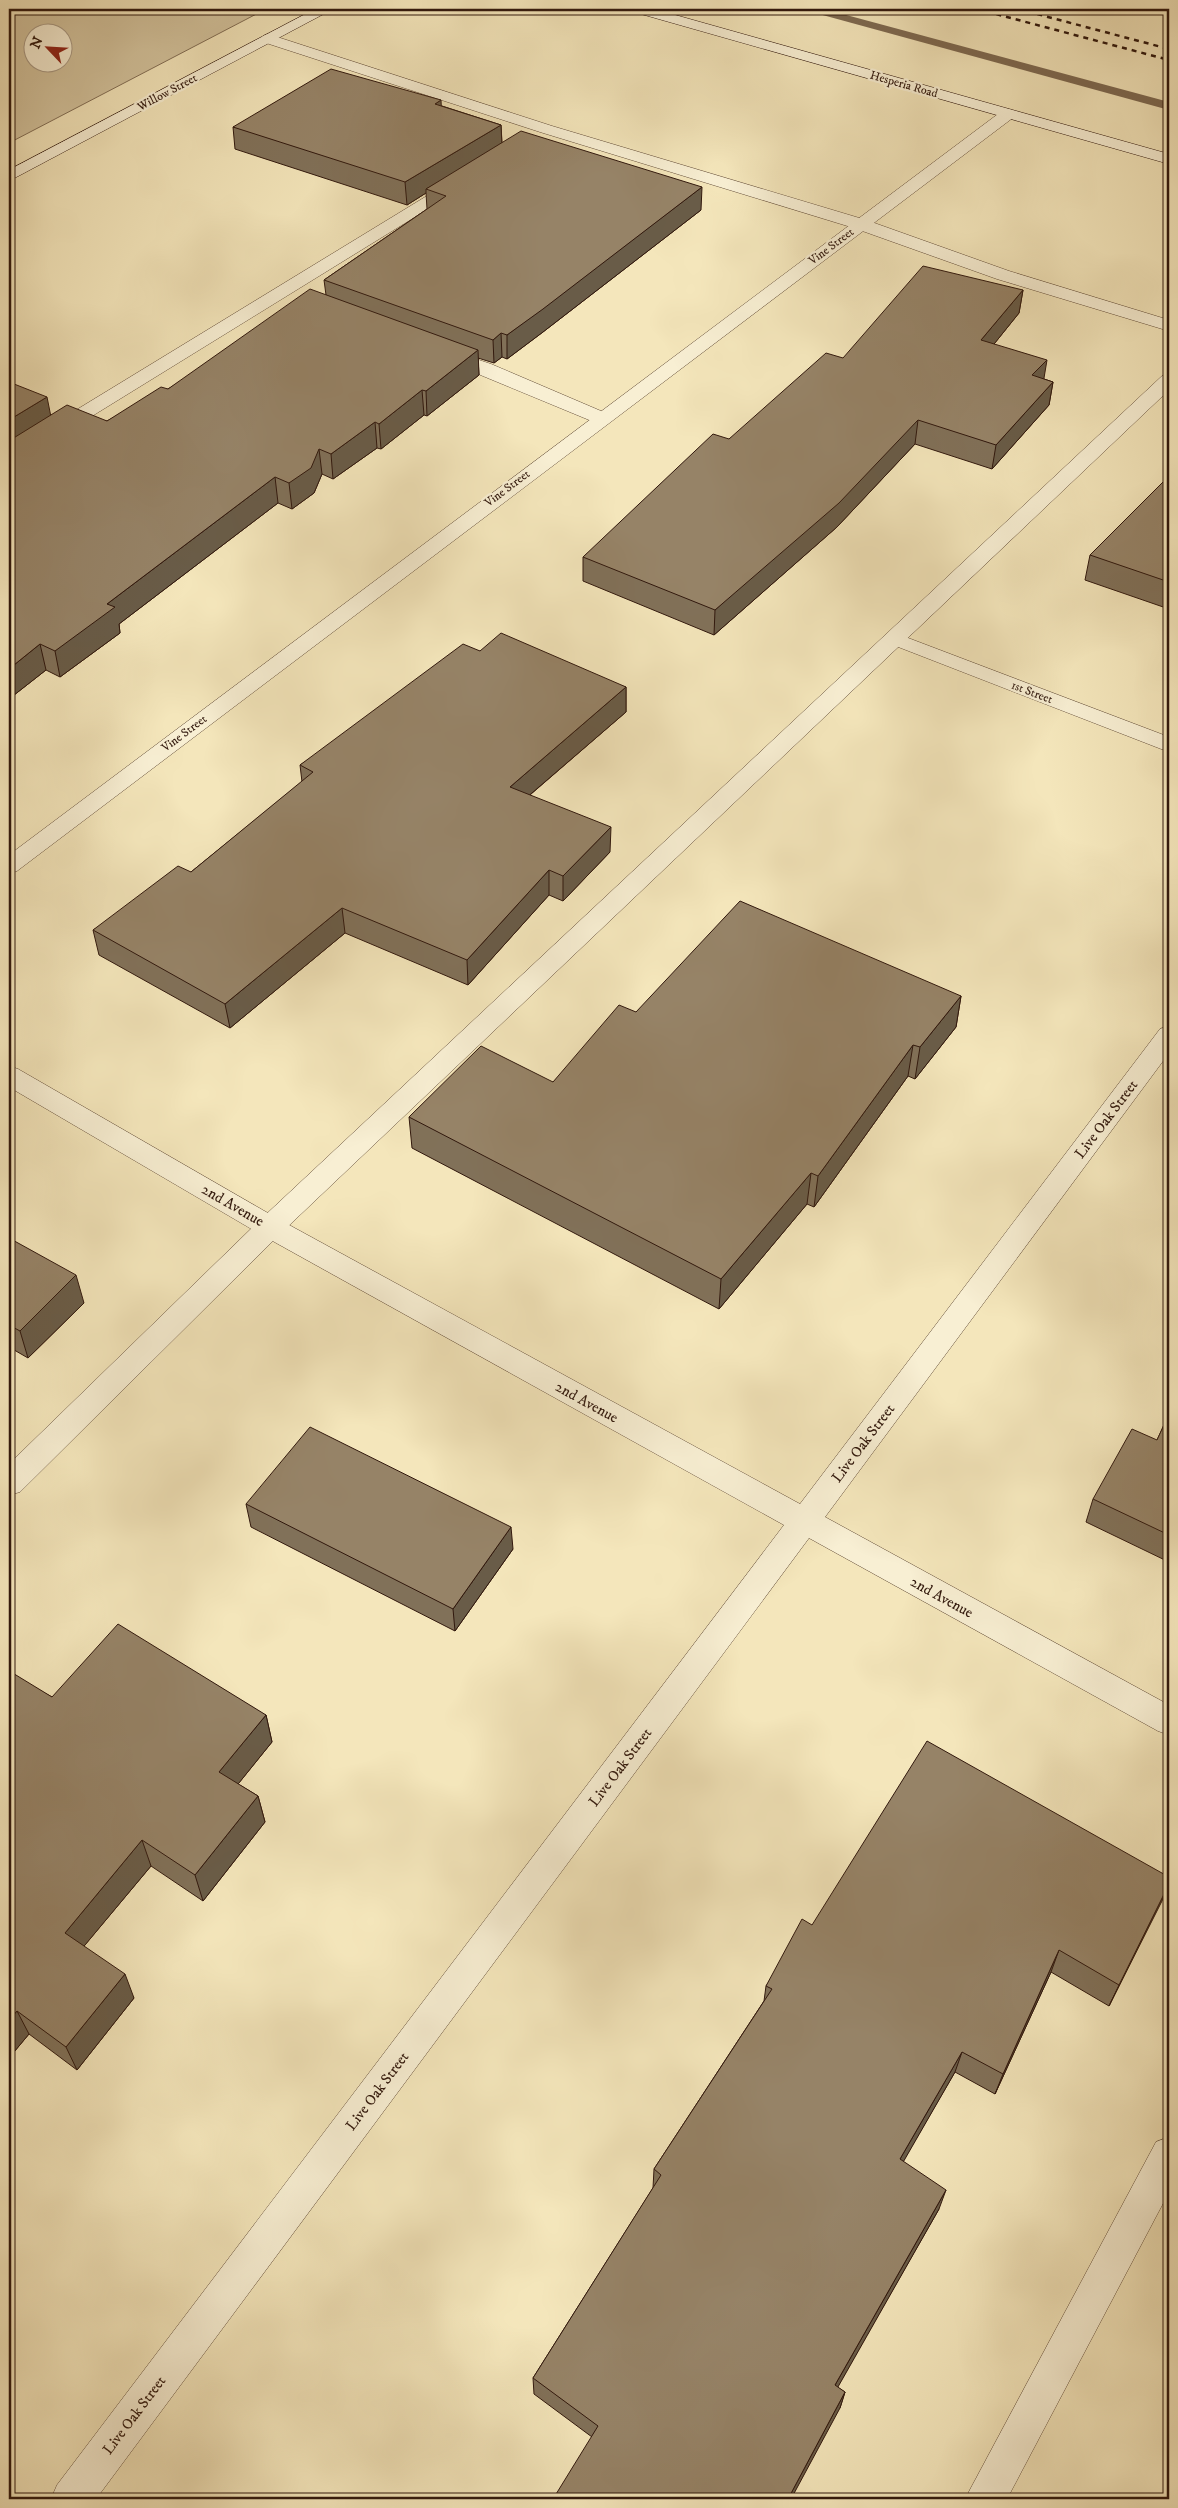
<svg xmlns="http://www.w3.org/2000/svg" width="1178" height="2508" font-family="'IM FELL DW Pica',serif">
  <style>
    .green { fill: #d3c39d; stroke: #826e55; fill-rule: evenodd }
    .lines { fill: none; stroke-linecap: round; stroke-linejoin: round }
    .stream { fill: #7e6a52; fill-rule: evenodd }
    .lane-casing { stroke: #624c38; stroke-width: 1 }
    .street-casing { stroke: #624c38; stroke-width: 1 }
    .secondary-casing { stroke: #31180d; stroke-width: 1 }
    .lane { fill: #f8efd3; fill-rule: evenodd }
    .street { fill: #f8efd3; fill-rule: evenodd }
    .secondary { fill: #f8efd3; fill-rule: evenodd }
    .rail { stroke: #31180d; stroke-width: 2.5; stroke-dasharray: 5 5; stroke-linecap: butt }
    .wall { fill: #817159; stroke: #31180d }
    .shaded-wall { fill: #695c48; stroke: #31180d }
    .building { fill: #968367; stroke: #31180d }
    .labels { text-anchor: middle; stroke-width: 4.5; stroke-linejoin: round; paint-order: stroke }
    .far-street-label { font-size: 12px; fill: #31180d; stroke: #f8efd3 }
    .street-label { font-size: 15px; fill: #31180d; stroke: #f8efd3 }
  </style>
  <rect width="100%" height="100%" fill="#f4e6bb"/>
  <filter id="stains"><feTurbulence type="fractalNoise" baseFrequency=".004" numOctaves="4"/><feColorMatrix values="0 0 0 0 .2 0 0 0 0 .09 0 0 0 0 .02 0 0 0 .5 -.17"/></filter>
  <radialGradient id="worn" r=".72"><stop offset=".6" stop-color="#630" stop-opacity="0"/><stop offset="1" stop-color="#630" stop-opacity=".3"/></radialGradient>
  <path class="green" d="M 9,9 L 266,9 L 9,143 ZM 32,32 L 62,32 L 62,62 L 32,62 Z"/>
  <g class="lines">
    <path class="stream" d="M 806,9 L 824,9 L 1169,102 L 1169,110 L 808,11 Z"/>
    <defs>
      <path id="lane" d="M 268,34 L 552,126 L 866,220 L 1009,271 L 1169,320 L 1169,331 L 997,279 L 854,228 L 540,132 L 263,42 L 260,39 L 263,36 Z
        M 459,178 L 465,180 L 467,183 L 465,186 L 16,463 L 9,465 L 9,451 L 453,180 Z
        M 443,348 L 491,364 L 608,414 L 610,418 L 608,422 L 594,422 L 437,357 L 434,353 L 437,349 Z
        M 1169,375 L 1169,390 L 280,1234 L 20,1492 L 9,1495 L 9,1464 L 260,1220 L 1162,376 Z
        M 1169,2137 L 1169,2192 L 1007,2499 L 965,2499 L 1156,2142 Z"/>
      <path id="street" d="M 1008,109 L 1014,111 L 1016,114 L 1014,117 L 17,871 L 9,874 L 9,855 L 1002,111 Z
        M 895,633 L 1169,737 L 1169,752 L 888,643 L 884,639 L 888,635 Z
        M 1169,1026 L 1169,1053 L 825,1517 L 1169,1705 L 1169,1735 L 1158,1731 L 809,1538 L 96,2499 L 51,2499 L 57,2485 L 784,1525 L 260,1234 L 9,1087 L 9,1066 L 18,1069 L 280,1220 L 800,1504 L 1160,1029 Z"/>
      <path id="secondary" d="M 315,9 L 333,9 L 9,181 L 9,170 Z
        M 632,9 L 654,9 L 1169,154 L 1169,164 L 634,12 Z"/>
    </defs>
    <use href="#lane" class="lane-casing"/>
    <use href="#street" class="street-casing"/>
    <use href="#secondary" class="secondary-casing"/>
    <use href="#lane" class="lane"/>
    <use href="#street" class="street"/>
    <use href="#secondary" class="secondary"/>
    <path class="rail" d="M 977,9 L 1169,60
      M 1018,9 L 1169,49"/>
  </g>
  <path class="wall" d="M 442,106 L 501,125 L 502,143 L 701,210 L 543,332 L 507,359 L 502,357 L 494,363 L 478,358 L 479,375 L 427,416 L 424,415 L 381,449 L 377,448 L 333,479 L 322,474 L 314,493 L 292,509 L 278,503 L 119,624 L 120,633 L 60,677 L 46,670 L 9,699 L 51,416 L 107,421 L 168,389 L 326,295 L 324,280 L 427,209 L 426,193 L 407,205 L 235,149 L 233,127 Z
    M 1023,290 L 1019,313 L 994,344 L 1044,379 L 1053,382 L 1049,405 L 992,469 L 915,444 L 837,527 L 714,635 L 583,581 L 583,557 L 729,439 Z
    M 1169,476 L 1169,609 L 1085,580 L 1090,555 Z
    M 480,651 L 626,687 L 626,712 L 530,795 L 610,852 L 563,901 L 549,895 L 468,985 L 345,933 L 230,1028 L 99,955 L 93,930 L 191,872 L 302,782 L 300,765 Z
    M 961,996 L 956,1027 L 915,1079 L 908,1076 L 814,1207 L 807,1204 L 719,1309 L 412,1148 L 409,1117 L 553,1082 L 636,1012 Z
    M 9,1238 L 84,1303 L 28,1358 L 9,1347 Z
    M 1169,1414 L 1169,1562 L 1086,1522 L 1093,1499 L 1157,1440 Z
    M 246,1504 L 513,1549 L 455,1631 L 251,1527 Z
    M 9,1674 L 52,1697 L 266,1715 L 272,1742 L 238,1784 L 258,1796 L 265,1822 L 203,1901 L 151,1866 L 84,1946 L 134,1998 L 77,2070 L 29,2034 L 9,2058 Z
    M 1169,1885 L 1109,2006 L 1051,1972 L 995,2094 L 955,2072 L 903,2161 L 939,2209 L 837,2387 L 845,2392 L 840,2408 L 592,2437 L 534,2394 L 533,2378 L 653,2188 L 654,2169 L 764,2001 L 766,1986 L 812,1925 Z"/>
  <path class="shaded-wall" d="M 441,100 L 442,122 L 435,104 Z
    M 501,125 L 502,147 L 426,189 L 426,193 L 407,205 L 405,182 Z
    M 702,187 L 701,210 L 543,332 L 507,359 L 507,335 Z
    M 1023,290 L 1019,313 L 978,364 L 981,340 Z
    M 501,333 L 502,357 L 494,363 L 493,340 Z
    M 478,350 L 479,375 L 427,416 L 426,391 Z
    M 1047,360 L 1043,384 L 1032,375 Z
    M 1053,382 L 1049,405 L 992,469 L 996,445 Z
    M 422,390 L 424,415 L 381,449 L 379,424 Z
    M 47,397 L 52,422 L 9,449 L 9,420 Z
    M 918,420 L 915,444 L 837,527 L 714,635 L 715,610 Z
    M 375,422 L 377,448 L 333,479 L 331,454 Z
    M 319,449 L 322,474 L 314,493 L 292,509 L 289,483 Z
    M 275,477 L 278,503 L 119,624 L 120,633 L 60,677 L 55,651 L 107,604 Z
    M 40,644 L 46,670 L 9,699 L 9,669 Z
    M 626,687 L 626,712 L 511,811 L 510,787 Z
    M 611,827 L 610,852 L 563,901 L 563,876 Z
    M 549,870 L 549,895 L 468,985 L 467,960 Z
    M 342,908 L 345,933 L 230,1028 L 225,1004 Z
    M 961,996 L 956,1027 L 915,1079 L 920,1047 Z
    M 913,1045 L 908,1076 L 814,1207 L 818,1176 Z
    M 811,1173 L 807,1204 L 719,1309 L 721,1279 Z
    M 76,1275 L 84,1303 L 28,1358 L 20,1331 Z
    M 511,1527 L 513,1549 L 455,1631 L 453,1609 Z
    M 266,1715 L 272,1742 L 226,1799 L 219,1772 Z
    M 258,1796 L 265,1822 L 203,1901 L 195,1875 Z
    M 142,1840 L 151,1866 L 75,1957 L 65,1933 Z
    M 1169,1884 L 1162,1901 L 1109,2006 L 1119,1985 Z
    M 1059,1950 L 1051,1972 L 995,2094 L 1003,2074 Z
    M 125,1974 L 134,1998 L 77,2070 L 66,2047 Z
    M 17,2011 L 29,2034 L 9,2058 L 9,2020 Z
    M 962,2052 L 955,2072 L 894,2178 L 900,2159 Z
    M 946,2190 L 939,2209 L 830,2401 L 835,2385 Z
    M 845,2392 L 840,2408 L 791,2499 L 788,2499 Z"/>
  <path class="building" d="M 331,69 L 441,100 L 435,104 L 501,125 L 405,182 L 233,127 Z
    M 521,131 L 702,187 L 543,309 L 507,335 L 501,333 L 493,340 L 324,280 L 446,196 L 426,189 Z
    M 923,266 L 1023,290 L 981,340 L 1047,360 L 1032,375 L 1053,382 L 996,445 L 918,420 L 839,503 L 715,610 L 583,557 L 713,434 L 729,439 L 826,353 L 843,358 Z
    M 310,289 L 478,350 L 426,391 L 422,390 L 379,424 L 375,422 L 331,454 L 319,449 L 311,468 L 289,483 L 275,477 L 107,604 L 115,607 L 55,651 L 40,644 L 9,669 L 9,440 L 12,439 L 67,405 L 107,421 L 161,387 L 168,389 Z
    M 9,382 L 47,397 L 9,420 Z
    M 1169,476 L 1169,582 L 1090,555 Z
    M 501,633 L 626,687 L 510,787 L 611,827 L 563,876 L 549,870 L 467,960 L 342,908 L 225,1004 L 93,930 L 178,866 L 191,872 L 313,772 L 300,765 L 463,644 L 480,651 Z
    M 740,901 L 961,996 L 920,1047 L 913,1045 L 818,1176 L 811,1173 L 721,1279 L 409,1117 L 481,1046 L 553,1082 L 619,1005 L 636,1012 Z
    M 9,1238 L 76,1275 L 20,1331 L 9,1325 Z
    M 1169,1414 L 1169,1535 L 1093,1499 L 1132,1429 L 1157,1440 Z
    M 310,1427 L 511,1527 L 453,1609 L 246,1504 Z
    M 118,1624 L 266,1715 L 219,1772 L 258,1796 L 195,1875 L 142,1840 L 65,1933 L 125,1974 L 66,2047 L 17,2011 L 9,2020 L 9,1674 L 11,1672 L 52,1697 Z
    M 927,1741 L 1169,1877 L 1169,1884 L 1119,1985 L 1059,1950 L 1003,2074 L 962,2052 L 900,2159 L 946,2190 L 835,2385 L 845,2392 L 788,2499 L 553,2499 L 598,2426 L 533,2378 L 661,2175 L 654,2169 L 772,1989 L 766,1986 L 802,1919 L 812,1925 Z"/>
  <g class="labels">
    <g class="far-street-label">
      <text transform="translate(904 84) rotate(16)" y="4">Hesperia Road</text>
      <text transform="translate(167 92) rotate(-28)" y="4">Willow Street</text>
      <text transform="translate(831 246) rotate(-37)" y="4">Vine Street</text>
      <text transform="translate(507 488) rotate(-37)" y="4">Vine Street</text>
      <text transform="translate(1032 692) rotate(21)" y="4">1st Street</text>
      <text transform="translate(184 733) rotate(-37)" y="4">Vine Street</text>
    </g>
    <g class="street-label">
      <text transform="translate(1106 1119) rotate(-53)" y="5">Live Oak Street</text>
      <text transform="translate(233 1205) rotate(30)" y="5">2nd Avenue</text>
      <text transform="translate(587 1402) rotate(29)" y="5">2nd Avenue</text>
      <text transform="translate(863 1443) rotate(-53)" y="5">Live Oak Street</text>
      <text transform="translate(942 1597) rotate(29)" y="5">2nd Avenue</text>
      <text transform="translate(620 1767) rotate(-53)" y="5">Live Oak Street</text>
      <text transform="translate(377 2091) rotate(-53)" y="5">Live Oak Street</text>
      <text transform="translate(134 2415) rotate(-53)" y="5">Live Oak Street</text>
    </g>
  </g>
  <rect width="1178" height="2508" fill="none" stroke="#f4e6bb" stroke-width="30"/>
  <rect x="10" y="10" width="1158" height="2488" fill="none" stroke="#31180d" stroke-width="2.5"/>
  <rect x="15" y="15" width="1148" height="2478" fill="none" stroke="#31180d"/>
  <g transform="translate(48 48) rotate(295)"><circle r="24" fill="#f8efd3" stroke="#a89984"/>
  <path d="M0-4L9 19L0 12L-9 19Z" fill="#8f2418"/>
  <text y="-8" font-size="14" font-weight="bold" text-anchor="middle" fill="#31180d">N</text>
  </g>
  <rect width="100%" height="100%" filter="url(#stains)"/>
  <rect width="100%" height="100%" fill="url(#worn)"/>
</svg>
